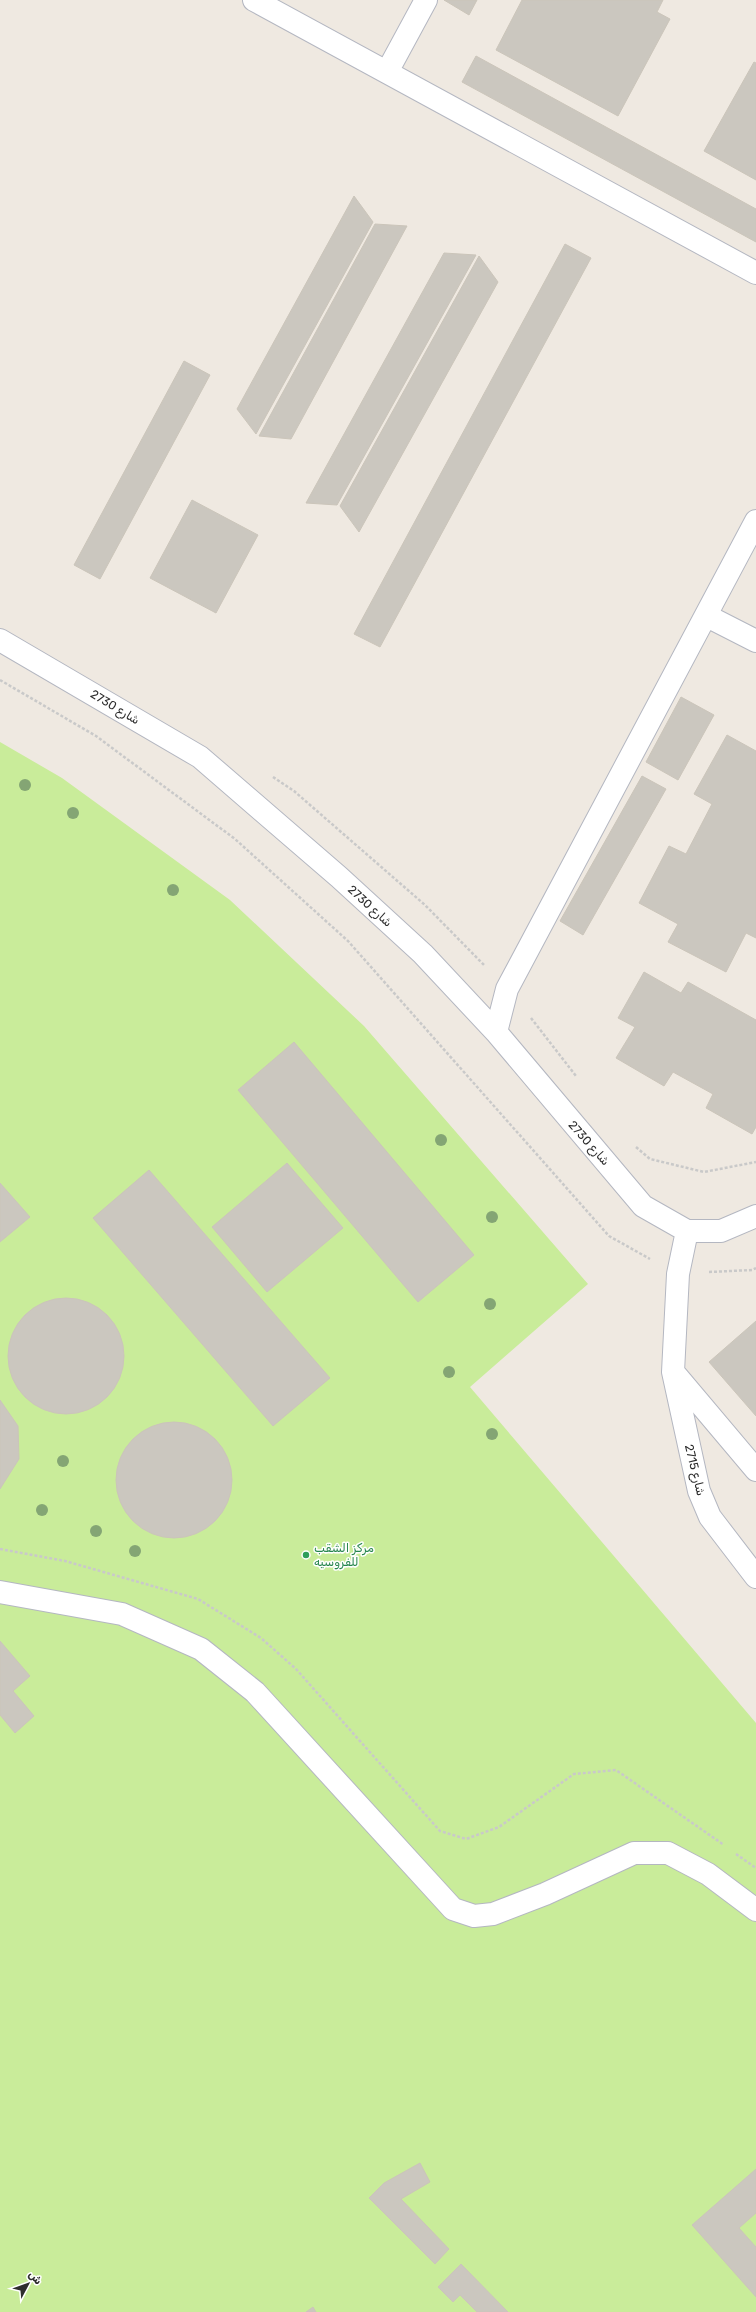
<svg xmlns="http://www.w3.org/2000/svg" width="756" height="2312" font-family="Rubik,'Noto Sans Arabic',sans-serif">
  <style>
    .pitch { fill: #c9ec9a }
    .building { fill: #cbc7bf; stroke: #cbc5ba }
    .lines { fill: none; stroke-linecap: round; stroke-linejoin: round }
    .minor-casing { stroke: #b4b7c1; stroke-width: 24 }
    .path { stroke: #c9c9c9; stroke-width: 2.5; stroke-dasharray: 3 2; stroke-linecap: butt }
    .minor { stroke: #fff; stroke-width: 22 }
    .tree { fill: #84a574 }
    .leisure-dot { fill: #2e9e5b; stroke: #fff; stroke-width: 1.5 }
    .labels { text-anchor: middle; stroke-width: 3; stroke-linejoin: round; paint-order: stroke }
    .street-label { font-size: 12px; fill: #2e2e2e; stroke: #fff }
    .leisure-label { font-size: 12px; fill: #27864d; stroke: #fff; text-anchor: start }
  </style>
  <rect width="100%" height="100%" fill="#efe9e1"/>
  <path class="pitch" d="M 0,742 L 62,778 L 230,900 L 364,1026 L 588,1284 L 470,1387 L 756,1723 L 756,2312 L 0,2312 Z"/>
  <path class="building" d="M 444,0 L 477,0 L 469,15 Z
    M 522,0 L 663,0 L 657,12 L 670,19 L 618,116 L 496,50 Z
    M 476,56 L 756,209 L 756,242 L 462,82 Z
    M 754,62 L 756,63 L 756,180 L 704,151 Z
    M 354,196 L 373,222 L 256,434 L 237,409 Z
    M 375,224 L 407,226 L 291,439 L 259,436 Z
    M 565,244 L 591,258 L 380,647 L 354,634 Z
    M 444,253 L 476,255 L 337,505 L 306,503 Z
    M 479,256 L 498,282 L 359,532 L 340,506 Z
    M 184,361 L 210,375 L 100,579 L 74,565 Z
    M 192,500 L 258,535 L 216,613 L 150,578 Z
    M 681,697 L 714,715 L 678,780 L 646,762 Z
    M 727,735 L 756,751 L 756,938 L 746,933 L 726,972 L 668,942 L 678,924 L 639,903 L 669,846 L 686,854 L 712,804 L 694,794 Z
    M 642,776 L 666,789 L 583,935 L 560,921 Z
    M 644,972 L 681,993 L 688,982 L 756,1020 L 756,1127 L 752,1134 L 706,1108 L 713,1094 L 673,1072 L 664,1086 L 616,1058 L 635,1027 L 618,1018 Z
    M 294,1042 L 474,1255 L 418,1302 L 238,1090 Z
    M 287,1163 L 343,1228 L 267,1292 L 212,1227 Z
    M 149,1170 L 330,1378 L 273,1426 L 93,1218 Z
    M 0,1183 L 30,1217 L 0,1242 Z
    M8 1356a58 58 0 1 1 116 0a58 58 0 1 1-116 0Z
    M 756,1321 L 756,1416 L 709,1362 Z
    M 0,1400 L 18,1426 L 19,1459 L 0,1489 Z
    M116 1480a58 58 0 1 1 116 0a58 58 0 1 1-116 0Z
    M 0,1641 L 30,1676 L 13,1691 L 34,1716 L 15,1733 L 0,1715 Z
    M 420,2163 L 430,2182 L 401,2199 L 449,2249 L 435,2264 L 369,2198 L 384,2183 Z
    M 756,2169 L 756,2213 L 739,2228 L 756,2247 L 756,2297 L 692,2225 Z
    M 461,2264 L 508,2312 L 477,2312 L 460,2295 L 453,2302 L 438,2287 Z
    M 313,2307 L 316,2312 L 306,2312 Z"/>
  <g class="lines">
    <defs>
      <path id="minor" d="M 254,0 L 756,273
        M 387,72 L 426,0
        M 707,616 L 756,641
        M 0,640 L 200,757 L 339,877 L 423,954 L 496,1032 L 643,1206 L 687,1231 L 721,1231 L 756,1216
        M 496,1032 L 507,989 L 756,521
        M 687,1231 L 678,1274 L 673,1372 L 699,1491 L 710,1517 L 756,1577
        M 675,1374 L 756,1470
        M 0,1592 L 122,1614 L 201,1649 L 255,1692 L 453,1909 L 474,1916 L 493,1914 L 545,1894 L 634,1853 L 668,1853 L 708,1874 L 756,1910"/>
    </defs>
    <use href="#minor" class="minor-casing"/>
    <path class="path" d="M 0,680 L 96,736 L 235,839 L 348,941 L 609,1236 L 650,1259
      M 273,777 L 294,791 L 425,905 L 484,965
      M 531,1018 L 576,1076
      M 636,1147 L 650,1159 L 704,1172 L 756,1162
      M 709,1272 L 752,1270 L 756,1268
      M 0,1549 L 65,1561 L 198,1599 L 261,1638 L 296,1669 L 440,1831 L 466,1839 L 499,1827 L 574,1774 L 616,1770 L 724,1845
      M 736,1854 L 756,1868"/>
    <use href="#minor" class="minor"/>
  </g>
  <g class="tree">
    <circle cx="25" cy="785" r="6"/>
    <circle cx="73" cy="813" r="6"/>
    <circle cx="173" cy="890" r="6"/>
    <circle cx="441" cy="1140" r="6"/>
    <circle cx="492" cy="1217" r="6"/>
    <circle cx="490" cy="1304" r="6"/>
    <circle cx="449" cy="1372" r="6"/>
    <circle cx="492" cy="1434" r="6"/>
    <circle cx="63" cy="1461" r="6"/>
    <circle cx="42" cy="1510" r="6"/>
    <circle cx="96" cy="1531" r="6"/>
    <circle cx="135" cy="1551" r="6"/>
  </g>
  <circle class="leisure-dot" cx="306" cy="1555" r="4"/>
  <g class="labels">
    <g class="street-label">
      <text transform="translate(115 707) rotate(31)" y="4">شارع 2730</text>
      <text transform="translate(370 906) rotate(42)" y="4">شارع 2730</text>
      <text transform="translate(589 1143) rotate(48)" y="4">شارع 2730</text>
      <text transform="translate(695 1470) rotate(76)" y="4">شارع 2715</text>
    </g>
    <g class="leisure-label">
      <text x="314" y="1552">مركز الشقب<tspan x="314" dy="14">للفروسيه</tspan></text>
    </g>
  </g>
  <g transform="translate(28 2284) rotate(49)" stroke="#ffffff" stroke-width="3" paint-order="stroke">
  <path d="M0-3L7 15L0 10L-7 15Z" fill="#2e2e2e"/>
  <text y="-6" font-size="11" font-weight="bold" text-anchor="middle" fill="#2e2e2e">ش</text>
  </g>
</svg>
